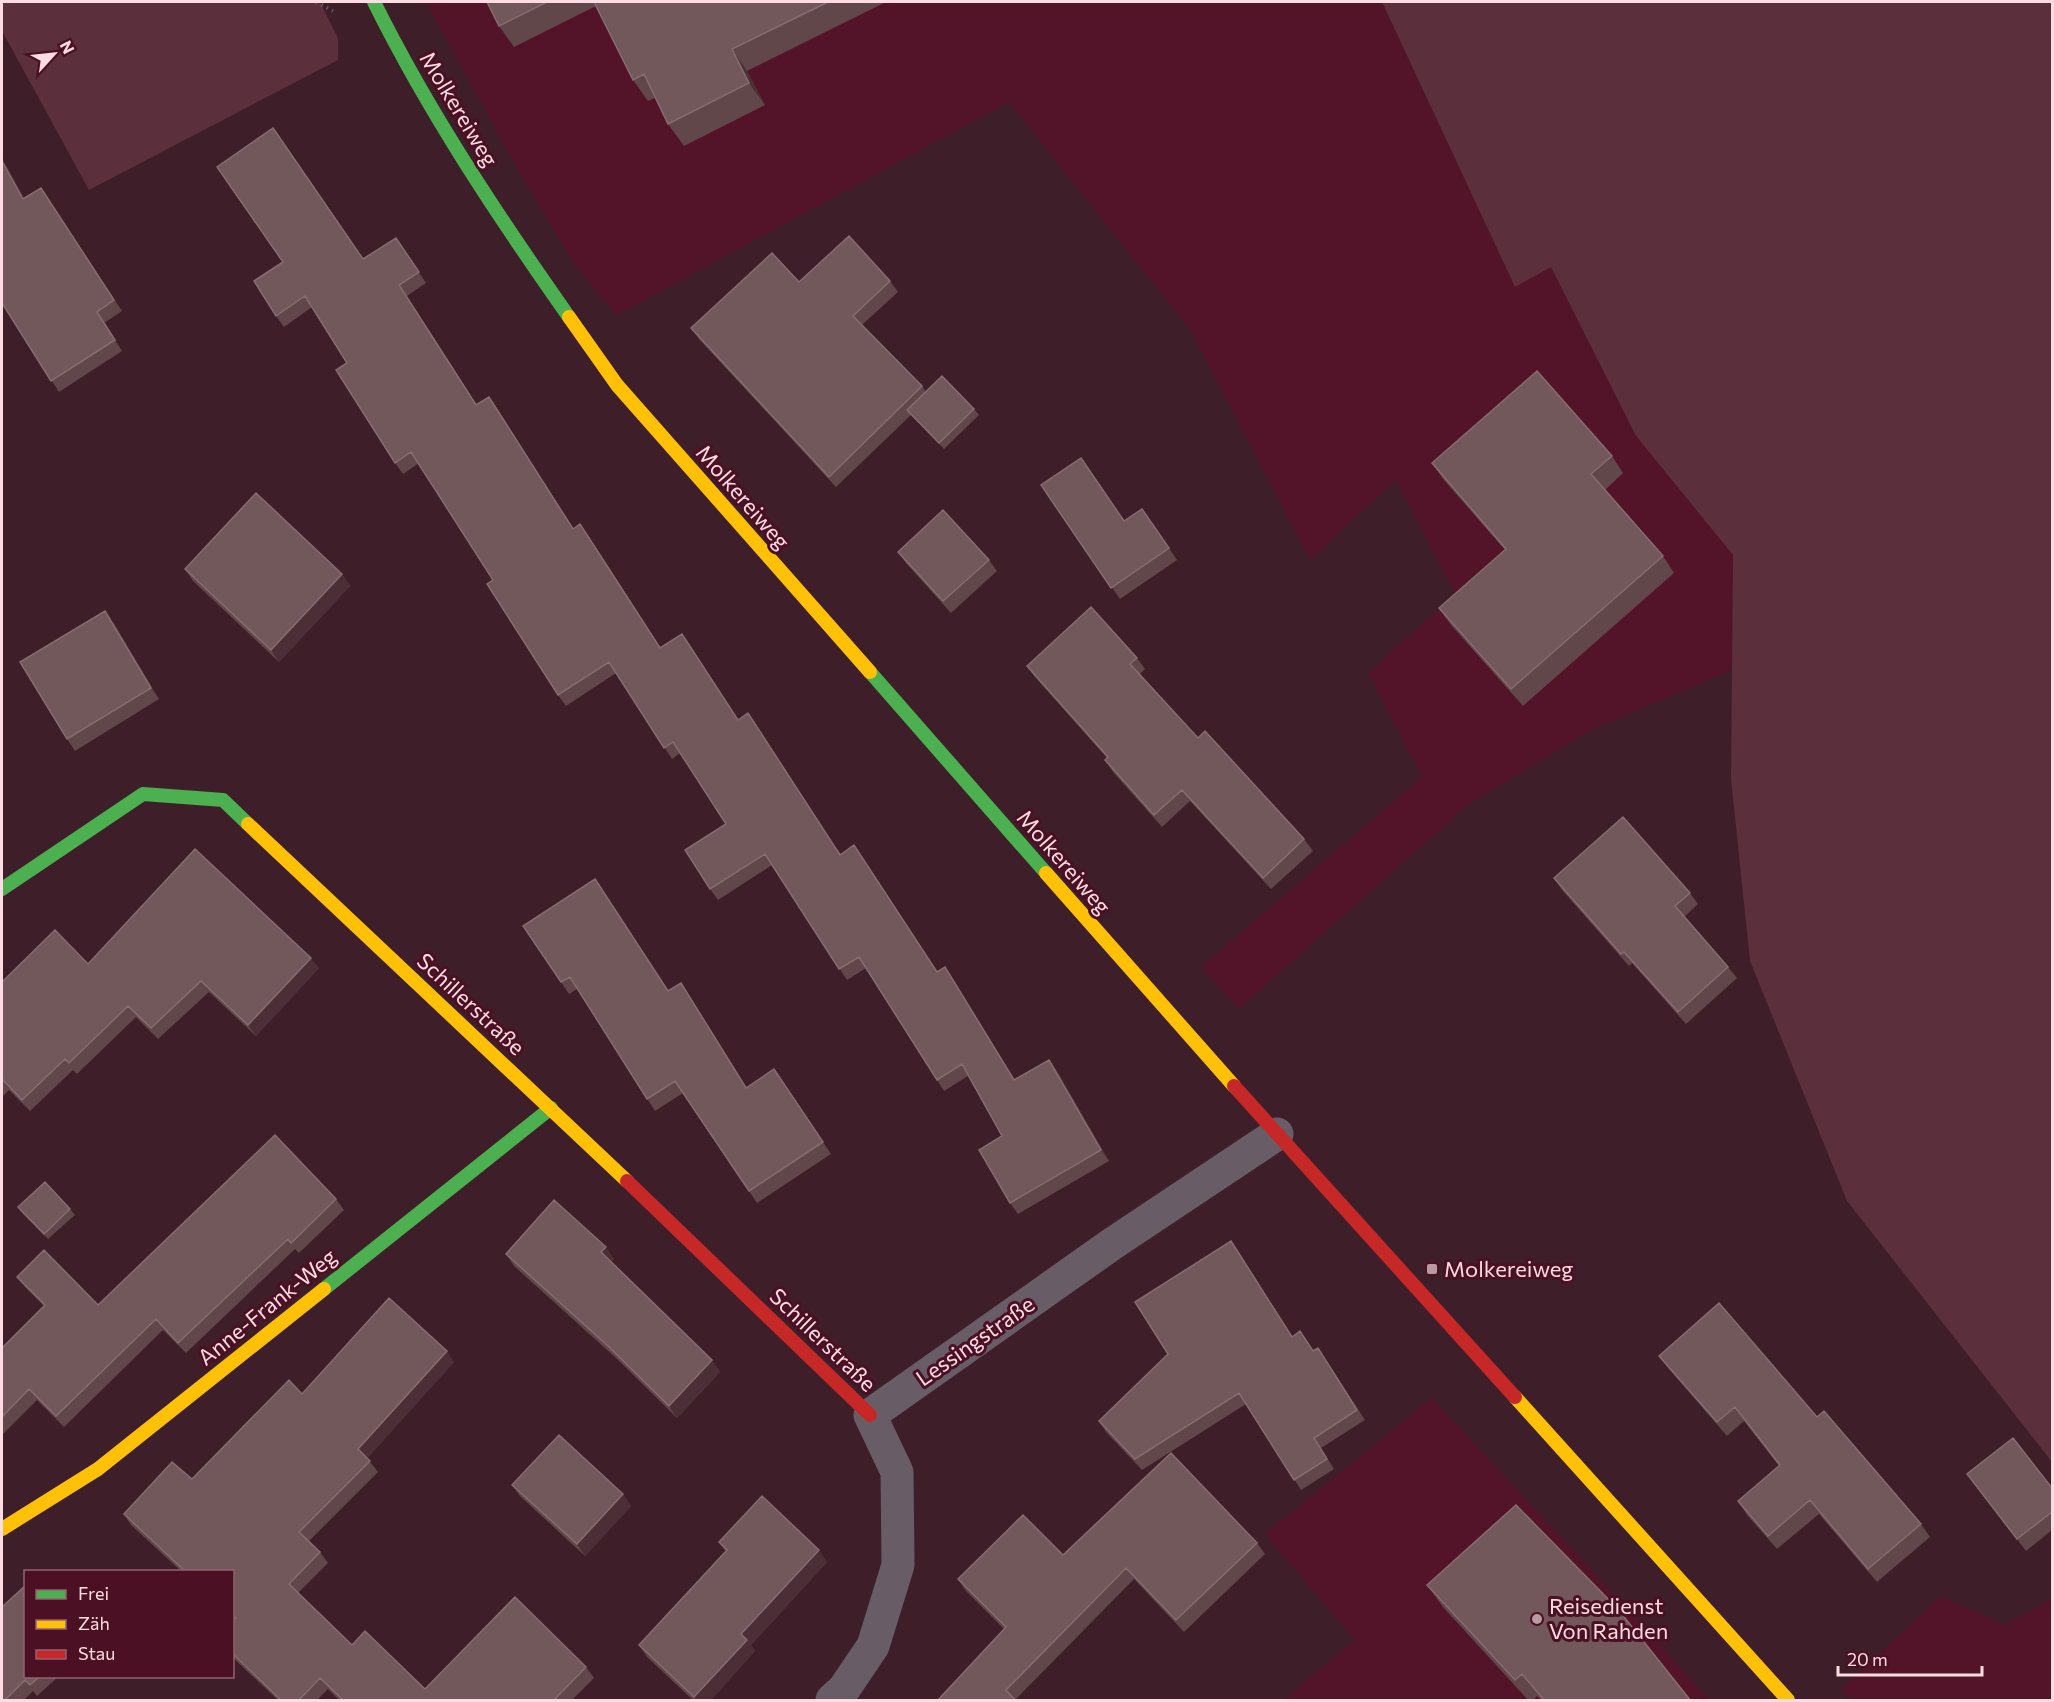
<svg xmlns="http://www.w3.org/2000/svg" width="2054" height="1702" font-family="Commissioner,sans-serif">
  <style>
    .built { fill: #53142a }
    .green { fill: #5b2f3b }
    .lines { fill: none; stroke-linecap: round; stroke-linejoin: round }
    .path { stroke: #6b5a64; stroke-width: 4; stroke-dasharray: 1.5 4.5; stroke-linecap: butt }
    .street { stroke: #685d66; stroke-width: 33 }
    .fast { stroke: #4caf50; stroke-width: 14 }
    .slow { stroke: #ffc107; stroke-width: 14 }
    .jam { stroke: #c62828; stroke-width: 14 }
    .wall { fill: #61464a }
    .shaded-wall { fill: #4c2f36 }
    .building { fill: #72575b; stroke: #876c70; stroke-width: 1.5 }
    .poi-dot { fill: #ba9aa2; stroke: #4c1025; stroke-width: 2 }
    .labels { text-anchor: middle; stroke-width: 6; stroke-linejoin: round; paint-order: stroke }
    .street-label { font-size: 22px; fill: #fddde3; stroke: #4c1025 }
    .poi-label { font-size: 22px; fill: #fddde3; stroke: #4c1025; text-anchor: start }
  </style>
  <rect width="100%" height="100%" fill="#3e1e29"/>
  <path class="built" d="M 426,2 L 1382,2 L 1515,287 L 1551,267 L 1636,436 L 1733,555 L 1732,670 L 1591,730 L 1469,804 L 1239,1009 L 1201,967 L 1422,777 L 1368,673 L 1455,594 L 1396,480 L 1310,560 L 1191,331 L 1009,102 L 617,315 L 577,268 L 514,163 Z
    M 1432,1398 L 1530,1503 L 1710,1700 L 1284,1700 L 1355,1640 L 1265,1534 Z
    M 1941,1596 L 2004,1625 L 2052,1599 L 2052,1700 L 1851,1700 L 1841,1690 Z"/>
  <path class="green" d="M 2,2 L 320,2 L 338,38 L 338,60 L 89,190 L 2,31 Z
    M 1382,2 L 2052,2 L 2052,1462 L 1847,1201 L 1750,961 L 1731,779 L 1733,555 L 1636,436 L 1551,267 L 1515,287 Z"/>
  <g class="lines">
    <path class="path" d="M 316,2 L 333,11"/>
    <path class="street" d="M 832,1700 L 844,1689 L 873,1646 L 898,1565 L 897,1472 L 870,1415 L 1112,1244 L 1277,1134"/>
    <path class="fast" d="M 374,2 C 429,113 498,216 569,317
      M 870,672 L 1046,873
      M 2,889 L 143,794 L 223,800 L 248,824
      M 324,1289 L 551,1108"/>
    <path class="slow" d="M 569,317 L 617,385 L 870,672
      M 248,824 L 627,1181
      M 1046,873 L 1234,1086
      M 1515,1397 L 1788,1700
      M 2,1529 L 98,1469 L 324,1289"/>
    <path class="jam" d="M 1234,1086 L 1515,1397
      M 627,1181 L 870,1415"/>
  </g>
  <path class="wall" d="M 487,2 L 886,2 L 747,71 L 765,105 L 684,146 L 668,124 L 655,98 L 648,101 L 633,80 L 596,6 L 514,47 L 499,26 Z
    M 2,158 L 24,198 L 41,188 L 122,311 L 104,323 L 122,351 L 59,392 L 2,303 Z
    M 396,238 L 426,283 L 407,296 L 477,405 L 489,397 L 573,528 L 588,535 L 661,648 L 682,634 L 738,720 L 841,854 L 937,972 L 945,967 L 1015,1080 L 1049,1060 L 1057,1071 L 1109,1161 L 1018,1214 L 1010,1203 L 1002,1136 L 968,1076 L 944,1091 L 866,968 L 847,980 L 772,865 L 718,900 L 710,889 L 726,824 L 680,753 L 672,759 L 616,673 L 566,706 L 558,695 L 493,580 L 419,463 L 403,474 L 395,463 L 347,363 L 312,307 L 284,327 L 276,316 L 283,262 L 363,259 Z
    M 890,281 L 898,292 L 862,325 L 922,386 L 926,392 L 974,409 L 979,415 L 944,449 L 911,415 L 836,487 L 699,339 L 691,328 L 799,282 Z
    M 1612,456 L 1623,473 L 1605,490 L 1663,556 L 1674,573 L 1523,706 L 1451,625 L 1439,608 L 1505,550 L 1444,480 L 1432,463 Z
    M 1041,485 L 1124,521 L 1142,509 L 1177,560 L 1120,599 Z
    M 898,552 L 989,560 L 997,571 L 951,613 L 906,563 Z
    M 185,569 L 342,574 L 350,586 L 279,662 L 193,581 Z
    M 113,622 L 159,699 L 75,751 L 67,739 Z
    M 1137,658 L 1145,669 L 1140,674 L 1198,738 L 1304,839 L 1313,851 L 1271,889 L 1190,801 L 1162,827 L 1113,772 L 1105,760 L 1107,758 L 1035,677 L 1027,666 Z
    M 1554,878 L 1690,893 L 1698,904 L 1684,917 L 1728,967 L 1737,978 L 1686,1024 L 1632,963 L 1629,966 L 1562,890 Z
    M 595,879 L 668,991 L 681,983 L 747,1088 L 774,1069 L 831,1154 L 757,1203 L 683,1093 L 655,1111 L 577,989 L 569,994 L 523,926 Z
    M 88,964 L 319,968 L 256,1036 L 209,992 L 158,1039 L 136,1017 L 77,1074 L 73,1070 L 30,1111 L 9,1090 L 2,1097 L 2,982 Z
    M 336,1199 L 344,1210 L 299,1253 L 295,1249 L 186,1353 L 163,1330 L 64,1427 L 37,1400 L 2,1435 L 2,1348 L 44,1306 L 25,1287 L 17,1277 L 98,1305 Z
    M 18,1207 L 70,1209 L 75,1215 L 48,1239 L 22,1213 Z
    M 1238,1251 L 1292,1336 L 1325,1358 L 1365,1420 L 1321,1448 L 1334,1469 L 1301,1490 L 1246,1404 L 1142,1470 L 1106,1432 L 1099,1421 L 1168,1354 Z
    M 506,1254 L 614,1259 L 611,1262 L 712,1360 L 720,1372 L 677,1418 L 616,1358 L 514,1266 Z
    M 1659,1356 L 1817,1417 L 1921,1524 L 1930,1537 L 1877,1582 L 1819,1514 L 1777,1549 L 1747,1515 L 1738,1501 L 1779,1466 L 1744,1421 L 1727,1436 L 1669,1369 Z
    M 454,1362 L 367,1458 L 378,1472 L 309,1541 L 320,1552 L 328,1563 L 298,1593 L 352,1645 L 425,1689 L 586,1667 L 594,1678 L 571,1701 L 340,1701 L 328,1689 L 316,1701 L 279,1701 L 232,1657 L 232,1622 L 234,1620 L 232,1619 L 232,1572 L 182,1572 L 131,1525 L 124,1514 L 192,1479 L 302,1394 Z
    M 1967,1474 L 2052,1488 L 2052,1530 L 2026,1551 Z
    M 512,1485 L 631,1506 L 585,1556 L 520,1496 Z
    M 719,1542 L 827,1562 L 751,1645 L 755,1651 L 710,1701 L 694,1701 L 647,1657 L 639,1645 L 726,1552 Z
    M 1257,1543 L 1265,1554 L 1184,1632 L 1134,1579 L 1015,1700 L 937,1701 L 1004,1629 L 966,1591 L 958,1579 Z
    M 1427,1585 L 1691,1701 L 1542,1701 L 1537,1696 L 1532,1701 L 1529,1701 L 1443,1607 Z
    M 26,1677 L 58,1677 L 37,1696 L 33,1691 L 23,1701 L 2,1701 Z"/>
  <path class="shaded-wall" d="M 732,49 L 747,71 L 765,105 L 749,83 Z
    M 2,158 L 31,210 L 23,199 L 2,161 Z
    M 489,397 L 497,408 L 581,540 L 573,529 Z
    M 342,574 L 350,586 L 279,662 L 271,650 Z
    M 105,611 L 113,622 L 159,699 L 151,688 Z
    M 311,958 L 319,968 L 256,1036 L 248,1025 Z
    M 945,967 L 953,978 L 1022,1091 L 1014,1080 Z
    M 681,983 L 689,995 L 755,1100 L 746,1088 Z
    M 1049,1060 L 1057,1071 L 1109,1161 L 1101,1150 Z
    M 606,1247 L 614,1259 L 609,1264 L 601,1252 Z
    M 447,1351 L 454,1362 L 366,1460 L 358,1449 Z
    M 712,1360 L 720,1372 L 677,1418 L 669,1406 Z
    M 623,1494 L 631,1506 L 585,1556 L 577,1544 Z
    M 819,1550 L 827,1562 L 751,1645 L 755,1651 L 710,1701 L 697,1701 L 694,1697 L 741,1634 Z"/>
  <path class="building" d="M 487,2 L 547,2 L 499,26 Z
    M 594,2 L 828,2 L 732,49 L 749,83 L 668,124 L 644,74 L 633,80 Z
    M 273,128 L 363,259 L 396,238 L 419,272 L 399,285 L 476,405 L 489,397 L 573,529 L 580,524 L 660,648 L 682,634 L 738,720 L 748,713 L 840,855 L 854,845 L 937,972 L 945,967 L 1014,1080 L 1049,1060 L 1101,1150 L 1010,1203 L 979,1150 L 1002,1136 L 962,1064 L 937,1080 L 859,957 L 839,969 L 765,854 L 710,889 L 685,850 L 726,824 L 673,742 L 664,748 L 609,662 L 558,695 L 487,584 L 493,580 L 411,452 L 395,463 L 336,370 L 347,363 L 305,296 L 276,316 L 254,281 L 283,262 L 217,167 Z
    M 2,161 L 23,199 L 41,188 L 114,300 L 97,312 L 115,340 L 51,381 L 2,303 Z
    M 849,236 L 890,281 L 853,316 L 922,386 L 829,477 L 691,328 L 772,253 L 799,282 Z
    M 1537,371 L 1612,456 L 1591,474 L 1663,556 L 1511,689 L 1439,608 L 1506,549 L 1432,463 Z
    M 942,376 L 974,409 L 939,443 L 907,410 Z
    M 1081,458 L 1124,521 L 1142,509 L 1169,548 L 1111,588 L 1041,485 Z
    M 256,493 L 342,574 L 271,650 L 185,569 Z
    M 943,510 L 989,560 L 943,601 L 898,552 Z
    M 1091,607 L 1137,658 L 1130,664 L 1198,738 L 1205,731 L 1304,839 L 1263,878 L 1182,790 L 1154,815 L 1105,760 L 1108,757 L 1027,666 Z
    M 105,611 L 151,688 L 67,739 L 20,662 Z
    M 1623,817 L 1690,893 L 1675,906 L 1728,967 L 1678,1012 L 1624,952 L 1621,954 L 1554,878 Z
    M 195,849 L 311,958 L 248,1025 L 201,981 L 151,1028 L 128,1006 L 69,1063 L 65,1059 L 22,1100 L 2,1079 L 2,982 L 55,930 L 88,964 Z
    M 595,879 L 668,991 L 681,983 L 746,1088 L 774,1069 L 823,1142 L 749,1191 L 675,1081 L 647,1099 L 570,977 L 561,982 L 523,926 Z
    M 275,1135 L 336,1199 L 291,1243 L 288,1239 L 178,1343 L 156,1319 L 56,1416 L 29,1389 L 2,1417 L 2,1348 L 45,1305 L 17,1277 L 44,1250 L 98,1305 Z
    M 45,1182 L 70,1209 L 44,1234 L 18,1207 Z
    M 554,1200 L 606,1247 L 601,1252 L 712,1360 L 669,1406 L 608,1346 L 506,1254 Z
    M 1231,1241 L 1292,1337 L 1300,1331 L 1313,1351 L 1318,1348 L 1357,1410 L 1314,1438 L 1327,1459 L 1294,1480 L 1239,1393 L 1135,1459 L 1099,1421 L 1168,1354 L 1135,1302 Z
    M 389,1298 L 447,1351 L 358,1449 L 370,1461 L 299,1532 L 320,1552 L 289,1584 L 352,1645 L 365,1631 L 425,1689 L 515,1597 L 586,1667 L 553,1701 L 344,1701 L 320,1678 L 298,1701 L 282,1701 L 232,1653 L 232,1622 L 236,1618 L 232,1615 L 232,1572 L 186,1572 L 124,1514 L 172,1462 L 192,1479 L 289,1380 L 302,1394 Z
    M 1719,1303 L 1817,1417 L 1824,1411 L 1921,1524 L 1868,1569 L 1810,1500 L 1768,1536 L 1738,1501 L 1780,1465 L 1735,1407 L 1717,1422 L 1659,1356 Z
    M 559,1435 L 623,1494 L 577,1544 L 512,1485 Z
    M 2013,1438 L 2052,1488 L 2052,1512 L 2017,1539 L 1967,1474 Z
    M 1171,1453 L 1257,1543 L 1176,1620 L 1126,1568 L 1006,1690 L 1016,1701 L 937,1701 L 1006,1627 L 958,1579 L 1023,1515 L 1063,1555 Z
    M 762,1496 L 819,1550 L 741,1634 L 747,1640 L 694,1697 L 639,1645 L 727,1550 L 719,1542 Z
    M 1516,1505 L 1617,1608 L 1691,1701 L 1545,1701 L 1522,1674 L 1515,1680 L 1427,1585 Z
    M 26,1585 L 26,1677 L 39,1677 L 30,1685 L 25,1680 L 4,1701 L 2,1701 L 2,1607 Z"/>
  <g class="poi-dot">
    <rect x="1426" y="1263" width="12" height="12" rx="3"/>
    <circle cx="1537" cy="1619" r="6"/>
  </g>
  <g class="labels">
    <g class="street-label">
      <text transform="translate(459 109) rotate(59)" y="8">Molkereiweg</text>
      <text transform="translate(743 497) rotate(49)" y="8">Molkereiweg</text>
      <text transform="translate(1064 862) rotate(49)" y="8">Molkereiweg</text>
      <text transform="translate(471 1004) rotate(43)" y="8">Schillerstraße</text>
      <text transform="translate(267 1307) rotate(-39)" y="8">Anne-Frank-Weg</text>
      <text transform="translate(823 1340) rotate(44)" y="8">Schillerstraße</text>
      <text transform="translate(975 1341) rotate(-35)" y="8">Lessingstraße</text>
    </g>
    <g class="poi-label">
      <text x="1444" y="1277">Molkereiweg</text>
      <text x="1549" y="1614">Reisedienst<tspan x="1549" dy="25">Von Rahden</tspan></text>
    </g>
  </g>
  <rect width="2054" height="1702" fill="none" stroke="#fddde3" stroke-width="6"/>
  <rect x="24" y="1570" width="210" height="108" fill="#4c1025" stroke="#936271" stroke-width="1.5"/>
  <rect x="36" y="1590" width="30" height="9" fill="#4caf50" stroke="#936271" stroke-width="1.5"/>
  <text x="78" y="1600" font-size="18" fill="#fddde3">Frei</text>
  <rect x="36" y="1620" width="30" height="9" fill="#ffc107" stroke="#936271" stroke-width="1.5"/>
  <text x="78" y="1630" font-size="18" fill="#fddde3">Zäh</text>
  <rect x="36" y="1650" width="30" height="9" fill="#c62828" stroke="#936271" stroke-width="1.5"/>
  <text x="78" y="1660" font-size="18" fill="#fddde3">Stau</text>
  <g transform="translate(54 54) rotate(63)" stroke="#4c1025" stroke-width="4.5" paint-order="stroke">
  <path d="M0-4.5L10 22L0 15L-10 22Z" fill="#fddde3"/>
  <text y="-9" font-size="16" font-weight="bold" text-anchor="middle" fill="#fddde3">N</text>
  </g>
  <path d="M1838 1666v9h144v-9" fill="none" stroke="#fddde3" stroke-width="3"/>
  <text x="1847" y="1666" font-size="18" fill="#fddde3" stroke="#4c1025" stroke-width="4.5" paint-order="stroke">20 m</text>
</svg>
